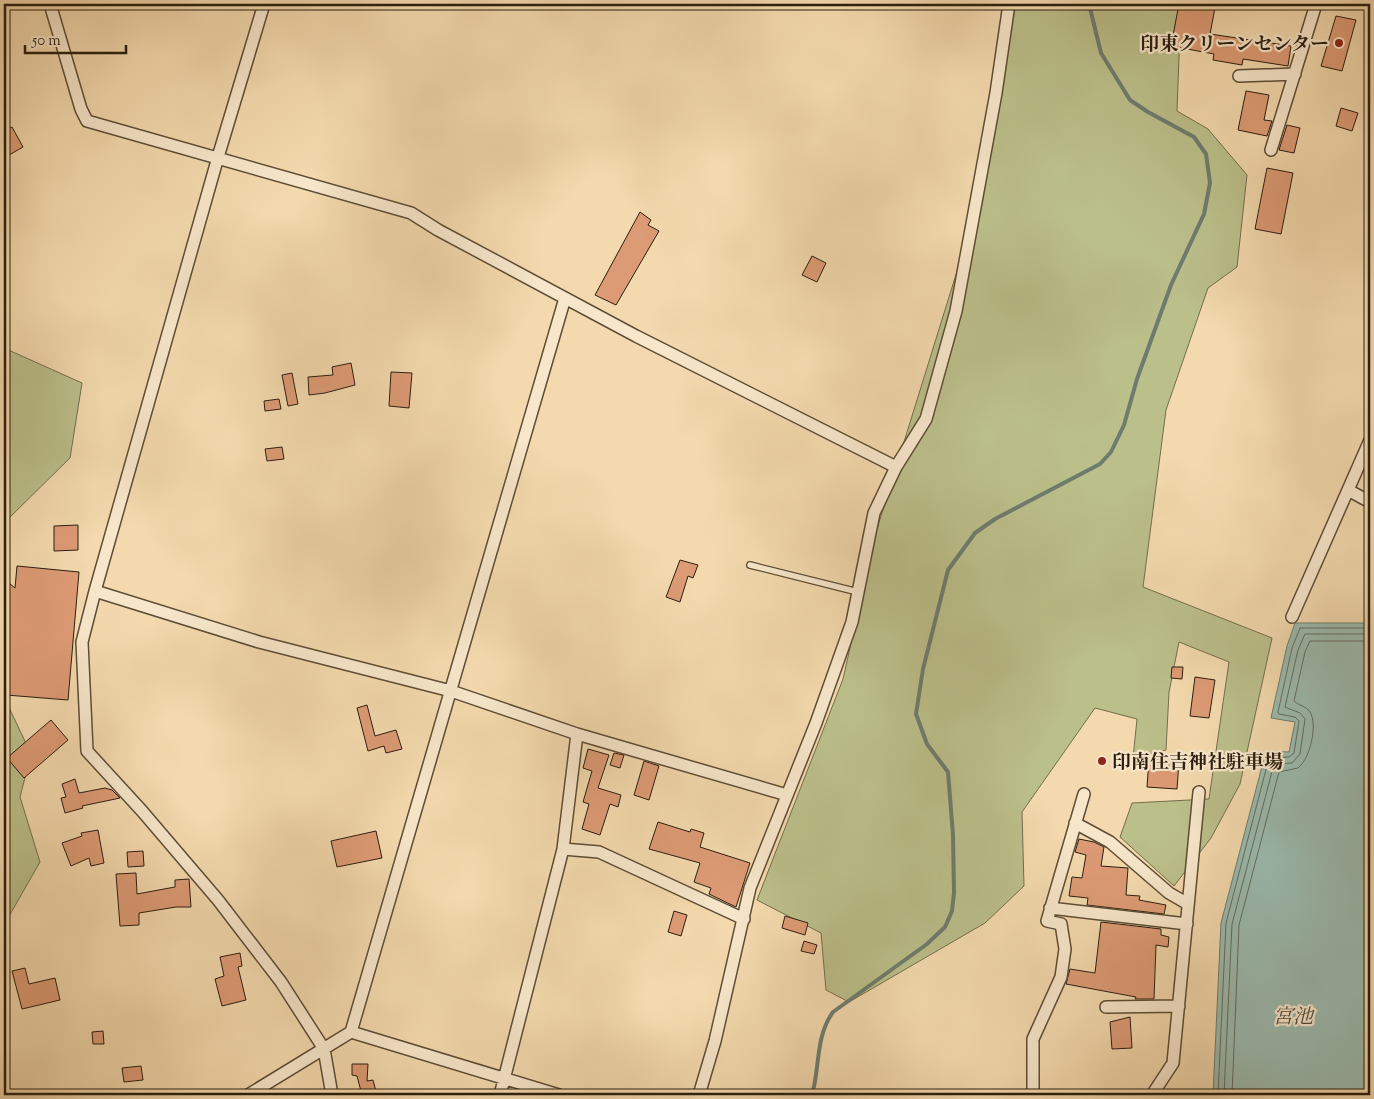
<svg xmlns="http://www.w3.org/2000/svg" width="1374" height="1099" font-family="'Sorts Mill Goudy','Noto Serif JP',serif">
  <style>
    .green { fill: #bbbf8a; stroke: #736e4c }
    .water { fill: #9bbaae; stroke: #6e7c6e }
    .lines { fill: none; stroke-linecap: round; stroke-linejoin: round }
    .shore { stroke: #636c5e; stroke-width: 1 }
    .stream { stroke: #6e7c6e; stroke-width: 4 }
    .building { fill: #dd9b75; stroke: #2b1e0f }
    .service-casing { stroke: #5d4d36; stroke-width: 8 }
    .minor-casing { stroke: #5d4d36; stroke-width: 14 }
    .service { stroke: #f7e6ca; stroke-width: 5.5 }
    .minor { stroke: #f7e6ca; stroke-width: 11 }
    .poi-dot { fill: #8f2418; stroke: #f7e6ca; stroke-width: 2 }
    .labels { text-anchor: middle; stroke-width: 4.5; stroke-linejoin: round; paint-order: stroke }
    .poi-label { font-size: 19px; font-weight: bold; fill: #2b1e0f; stroke: #f7e6ca; text-anchor: end }
    .water-label { font-size: 20px; font-style: italic; fill: #4d4d3f; stroke: #f7e6ca }
  </style>
  <rect width="100%" height="100%" fill="#f3d9ad"/>
  <filter id="stains"><feTurbulence type="fractalNoise" baseFrequency=".004" numOctaves="4"/><feColorMatrix values="0 0 0 0 .2 0 0 0 0 .09 0 0 0 0 .02 0 0 0 .5 -.17"/></filter>
  <radialGradient id="worn" r=".72"><stop offset=".6" stop-color="#630" stop-opacity="0"/><stop offset="1" stop-color="#630" stop-opacity=".3"/></radialGradient>
  <path class="green" d="M 1009,4 L 1181,4 L 1177,111 L 1208,129 L 1247,175 L 1237,267 L 1208,288 L 1166,410 L 1143,587 L 1272,638 L 1240,784 L 1211,838 L 1174,886 L 1120,837 L 1132,803 L 1209,799 L 1229,662 L 1179,642 L 1169,692 L 1166,750 L 1133,758 L 1137,719 L 1095,708 L 1022,812 L 1024,886 L 985,923 L 849,1002 L 826,990 L 821,933 L 757,900 L 843,679 L 876,532 L 981,194 Z
    M 4,348 L 82,383 L 70,458 L 4,523 Z
    M 4,697 L 31,754 L 20,797 L 40,862 L 4,925 Z"/>
  <path class="water" d="M 1295,623 L 1370,623 L 1370,1095 L 1213,1095 L 1221,923 L 1266,751 L 1289,752 L 1295,722 L 1271,718 L 1287,646 Z"/>
  <g class="lines">
    <path class="shore" d="M 1218,1095 L 1226,923 L 1269,758 L 1289,757 L 1294,753 L 1299,721 L 1295,717 L 1279,714 L 1278,712 L 1292,648 L 1300,628 L 1370,628
      M 1224,1095 L 1232,924 L 1274,764 L 1292,763 L 1300,754 L 1305,719 L 1300,713 L 1285,707 L 1298,650 L 1305,634 L 1370,634
      M 1232,1095 L 1239,925 L 1279,772 L 1298,768 C 1310,759 1318,725 1310,712 C 1306,706 1298,705 1294,701 L 1305,652 L 1310,641 L 1370,641"/>
    <path class="stream" d="M 812,1095 C 820,1068 815,1037 833,1012 L 927,944 L 945,927 L 952,911 L 954,893 L 953,835 L 948,772 L 927,744 L 916,714 L 923,669 L 948,570 L 975,533 L 995,519 L 1100,464 L 1111,452 L 1124,425 L 1137,379 L 1171,285 L 1204,214 L 1210,183 L 1206,154 L 1194,137 L 1148,112 L 1130,100 L 1101,53 L 1089,4"/>
  </g>
  <path class="building" d="M 1179,4 L 1215,8 L 1210,34 L 1291,46 L 1288,66 L 1243,59 L 1242,65 L 1213,60 L 1214,54 L 1171,46 Z
    M 1336,16 L 1356,20 L 1342,71 L 1321,66 Z
    M 1246,91 L 1269,95 L 1264,120 L 1272,121 L 1267,136 L 1238,130 Z
    M 1341,108 L 1358,113 L 1352,131 L 1336,126 Z
    M 1287,125 L 1300,128 L 1294,153 L 1279,150 Z
    M 12,127 L 23,147 L 9,155 L 4,145 L 4,131 Z
    M 1267,168 L 1293,173 L 1281,234 L 1255,229 Z
    M 640,212 L 651,220 L 648,225 L 659,231 L 616,305 L 595,295 Z
    M 812,256 L 826,263 L 817,282 L 802,275 Z
    M 351,363 L 355,385 L 325,393 L 309,395 L 308,377 L 333,375 L 332,367 Z
    M 391,372 L 412,373 L 409,408 L 389,406 Z
    M 292,373 L 298,404 L 288,406 L 282,375 Z
    M 279,399 L 281,409 L 265,411 L 264,401 Z
    M 282,447 L 284,459 L 267,461 L 265,449 Z
    M 78,525 L 78,550 L 54,551 L 54,526 Z
    M 680,560 L 698,565 L 693,578 L 688,576 L 680,602 L 666,597 Z
    M 17,566 L 79,572 L 68,700 L 6,695 L 7,683 L 4,683 L 4,579 L 15,588 Z
    M 1172,667 L 1183,667 L 1182,679 L 1171,678 Z
    M 1195,677 L 1215,680 L 1209,718 L 1190,716 Z
    M 367,705 L 375,736 L 396,730 L 402,749 L 386,753 L 384,746 L 368,751 L 357,708 Z
    M 51,720 L 68,740 L 24,778 L 7,758 Z
    M 588,749 L 609,755 L 598,788 L 621,795 L 618,807 L 610,804 L 600,835 L 582,829 L 589,804 L 583,802 L 592,771 L 583,768 Z
    M 614,753 L 624,755 L 620,768 L 610,765 Z
    M 1149,759 L 1179,762 L 1177,789 L 1147,787 Z
    M 644,761 L 659,766 L 649,800 L 634,795 Z
    M 75,779 L 79,793 L 105,788 L 112,790 L 120,798 L 82,806 L 83,808 L 65,813 L 61,798 L 66,797 L 62,784 Z
    M 658,822 L 690,832 L 691,829 L 704,833 L 700,847 L 750,863 L 736,907 L 709,894 L 711,888 L 694,882 L 700,863 L 649,849 Z
    M 98,830 L 104,863 L 91,866 L 89,858 L 71,866 L 62,843 L 82,836 L 81,833 Z
    M 376,831 L 382,858 L 337,867 L 331,841 Z
    M 1079,839 L 1094,842 L 1104,847 L 1101,866 L 1128,868 L 1126,895 L 1140,896 L 1139,900 L 1166,905 L 1164,914 L 1087,905 L 1088,898 L 1069,896 L 1072,877 L 1082,878 L 1086,855 L 1075,852 Z
    M 143,851 L 144,866 L 128,867 L 127,852 Z
    M 136,873 L 137,894 L 175,887 L 175,880 L 189,879 L 191,907 L 176,907 L 139,913 L 139,925 L 120,926 L 116,874 Z
    M 674,911 L 687,915 L 681,936 L 668,932 Z
    M 785,916 L 808,923 L 805,935 L 782,928 Z
    M 1101,922 L 1161,929 L 1161,935 L 1169,937 L 1168,947 L 1156,945 L 1154,999 L 1135,999 L 1136,997 L 1066,984 L 1070,969 L 1095,973 Z
    M 804,941 L 817,945 L 814,954 L 801,951 Z
    M 240,953 L 242,966 L 238,967 L 246,1000 L 222,1006 L 215,979 L 224,976 L 220,957 Z
    M 25,968 L 29,984 L 55,978 L 60,1000 L 22,1009 L 12,971 Z
    M 1130,1017 L 1132,1048 L 1112,1049 L 1110,1022 Z
    M 103,1031 L 104,1044 L 93,1044 L 92,1032 Z
    M 352,1064 L 368,1064 L 367,1081 L 373,1080 L 377,1095 L 362,1095 L 357,1076 L 352,1075 Z
    M 141,1066 L 143,1080 L 124,1082 L 122,1068 Z"/>
  <g class="lines">
    <defs>
      <path id="service" d="M 750,565 L 858,592"/>
      <path id="minor" d="M 50,4 L 81,109 L 87,121 L 411,213 L 438,230 L 636,336 L 896,467
        M 264,4 L 218,157 L 95,591 L 82,642 L 87,751 L 142,811 L 218,900 L 281,982 L 324,1049 L 332,1095
        M 1239,76 L 1295,74
        M 1271,150 L 1316,4
        M 1348,490 L 1370,502
        M 95,591 L 259,642 L 451,691 L 577,734 L 787,795
        M 1292,617 L 1370,440
        M 1075,823 L 1110,842 L 1169,893 L 1188,904
        M 563,849 L 577,734
        M 1050,908 L 1187,924
        M 1106,1007 L 1179,1006
        M 351,1032 L 559,1095
        M 248,1095 L 351,1032 L 565,298
        M 500,1095 L 563,849 L 599,852 L 744,919
        M 699,1095 L 715,1041 L 750,888 L 816,723 L 852,622 L 874,513 L 896,467 L 926,419 L 956,311 L 996,93 L 1009,4
        M 1033,1095 L 1033,1039 L 1061,977 L 1065,949 L 1061,924 L 1047,921 L 1084,794
        M 1152,1095 L 1173,1063 L 1199,792"/>
    </defs>
    <use href="#service" class="service-casing"/>
    <use href="#minor" class="minor-casing"/>
    <use href="#service" class="service"/>
    <use href="#minor" class="minor"/>
  </g>
  <g class="poi-dot">
    <circle cx="1339" cy="43" r="5"/>
    <circle cx="1102" cy="761" r="5"/>
  </g>
  <g class="labels">
    <g class="poi-label">
      <text x="1329" y="50">印東クリーンセンター</text>
      <text x="1112" y="768" text-anchor="start">印南住吉神社駐車場</text>
    </g>
    <g class="water-label">
      <text x="1293" y="1023">宮池</text>
    </g>
  </g>
  <rect width="1374" height="1099" fill="none" stroke="#f3d9ad" stroke-width="20"/>
  <rect x="5" y="5" width="1364" height="1089" fill="none" stroke="#2b1e0f" stroke-width="2.5"/>
  <rect x="10" y="10" width="1354" height="1079" fill="none" stroke="#2b1e0f"/>
  <path d="M25 45v8h101v-8" fill="none" stroke="#2b1e0f" stroke-width="2.5"/>
  <text x="32" y="45" font-size="15" fill="#2b1e0f" stroke="#f7e6ca" stroke-width="4" paint-order="stroke">50 m</text>
  <rect width="100%" height="100%" filter="url(#stains)"/>
  <rect width="100%" height="100%" fill="url(#worn)"/>
</svg>
